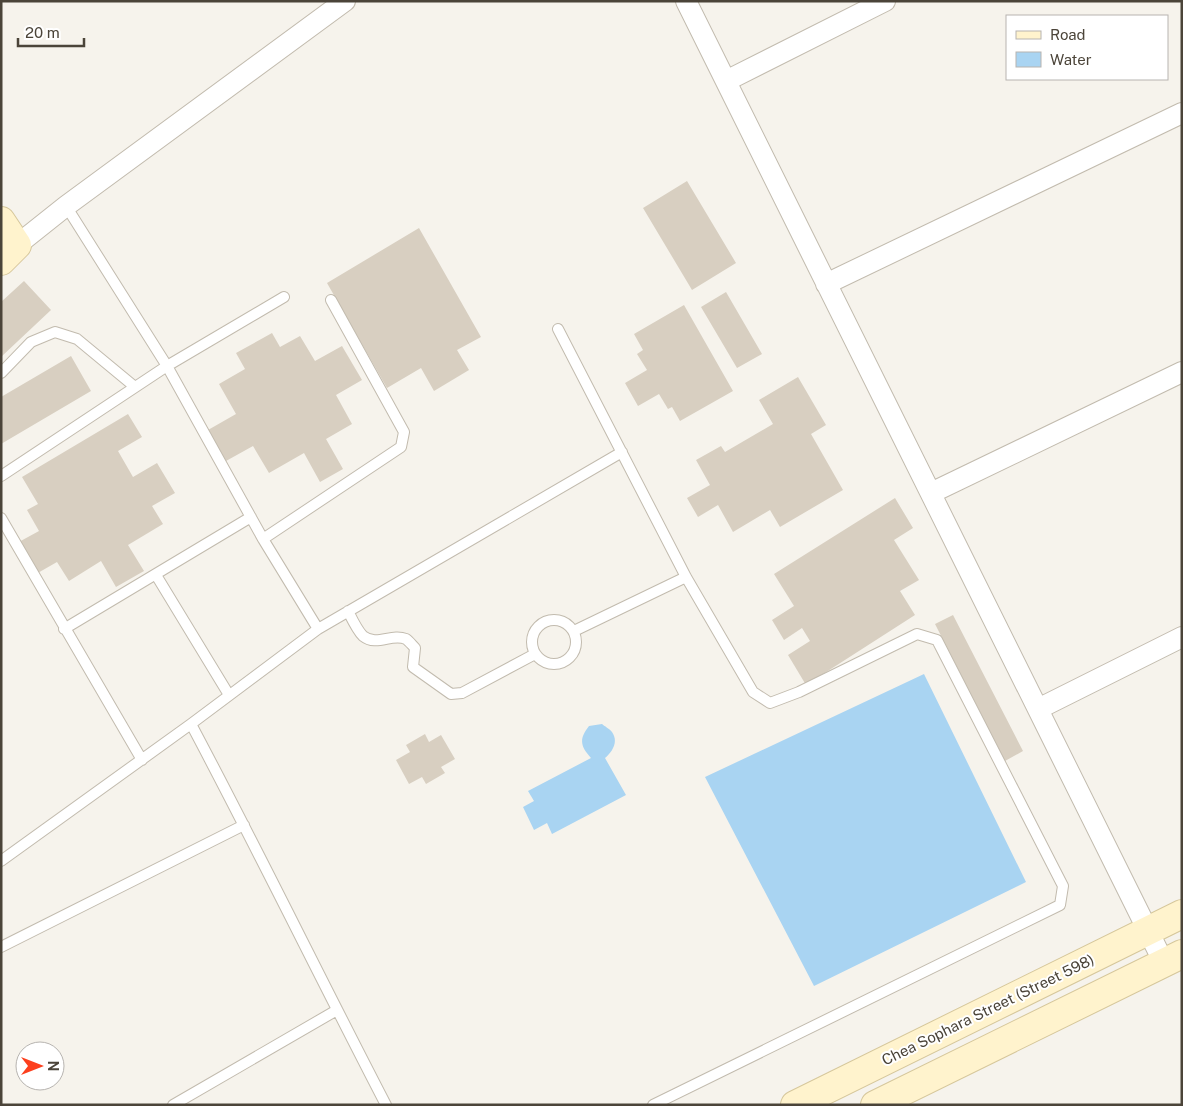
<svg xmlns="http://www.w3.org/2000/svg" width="1183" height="1106" font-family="'Public Sans',sans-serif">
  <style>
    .water { fill: #a9d4f2 }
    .building { fill: #d8cfc1 }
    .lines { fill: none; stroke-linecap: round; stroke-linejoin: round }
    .lane-casing { stroke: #c2bbae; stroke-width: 12 }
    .street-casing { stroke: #c2bbae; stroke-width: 22 }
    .secondary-casing { stroke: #d6c79b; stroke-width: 30 }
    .lane { stroke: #fff; stroke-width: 10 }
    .street { stroke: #fff; stroke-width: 20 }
    .secondary { stroke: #fff3cd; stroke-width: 28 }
    .labels { text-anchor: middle; stroke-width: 4; stroke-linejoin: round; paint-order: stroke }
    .street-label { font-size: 15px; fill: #4b4439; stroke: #fff }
  </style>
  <rect width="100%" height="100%" fill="#f6f3ec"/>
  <path class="water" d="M 924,674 L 1026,882 L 814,986 L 705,777 Z
    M 602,724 C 604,726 610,729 612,732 C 619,742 612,752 605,758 L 626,795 L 552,834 L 547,823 L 534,830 L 523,807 L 534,801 L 528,791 L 591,758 C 580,746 579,739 589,726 Z"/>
  <path class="building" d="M 687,181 L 736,263 L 692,290 L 643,208 Z
    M 419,228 L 481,337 L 457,350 L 469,370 L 434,391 L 421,368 L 387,388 L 327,283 Z
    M 24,281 L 51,310 L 1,357 L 1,302 Z
    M 726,292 L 762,354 L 737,368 L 701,307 Z
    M 684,305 L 733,391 L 680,421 L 672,407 L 668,409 L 659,394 L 638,406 L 625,383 L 647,370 L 637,354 L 643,350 L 634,334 Z
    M 272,333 L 280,347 L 300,336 L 315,361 L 342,346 L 362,380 L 336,395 L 352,424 L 326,439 L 343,469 L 320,482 L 304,453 L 269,473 L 253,446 L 226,461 L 208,430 L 236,414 L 219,384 L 245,369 L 236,353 Z
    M 71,356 L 91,391 L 1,444 L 1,397 Z
    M 798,377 L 826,425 L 811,434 L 843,490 L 780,527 L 770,510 L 733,532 L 718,505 L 698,517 L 687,498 L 710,485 L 696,460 L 721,446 L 725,452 L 773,424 L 759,400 Z
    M 128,414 L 142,437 L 118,451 L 133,477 L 157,463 L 175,493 L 152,506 L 163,524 L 128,545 L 144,571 L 116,587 L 101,561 L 69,581 L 57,562 L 36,574 L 17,543 L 39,531 L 27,510 L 38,504 L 22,477 Z
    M 895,498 L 913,528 L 894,540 L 919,580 L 900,591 L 915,615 L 806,685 L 788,655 L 810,641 L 802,628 L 784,640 L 772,620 L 794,606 L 774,574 Z
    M 953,615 L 1023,751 L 1005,761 L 935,624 Z
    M 425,734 L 429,742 L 441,735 L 455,759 L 441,767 L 445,773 L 426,784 L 422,777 L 409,784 L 396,760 L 410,752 L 406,745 Z"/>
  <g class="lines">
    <defs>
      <path id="lane" d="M 66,206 L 167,366 L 263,539 L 318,629
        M 558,329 L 686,577 L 753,692 L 770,703 L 799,692 L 917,634 L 937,640 L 1063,886 L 1060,905 L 653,1105
        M 1,373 L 31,342 L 55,332 L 77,339 L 135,387
        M 1,476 L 167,366 L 284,297
        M 1,518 L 142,760
        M 263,539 L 401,447 L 404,432 L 331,300
        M 156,575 L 229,695
        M 348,611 C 352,619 357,630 363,636 C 377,647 391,633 406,639 C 409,641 412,645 415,648 L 413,667 L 451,694 L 462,693 L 535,654
        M532 642a22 22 0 1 1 44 0a22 22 0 1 1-44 0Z
        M 64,629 L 251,517
        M 574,631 L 686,577
        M 191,724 C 258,850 320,978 386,1105
        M 1,861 L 191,724 L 318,629 L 622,452
        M 1,947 L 244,825
        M 173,1105 L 337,1010"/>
      <path id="street" d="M 686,1 L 1164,963
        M 726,81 L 885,1
        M 17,245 L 66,206 L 345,1
        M 826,284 L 1182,113
        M 931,493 L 1182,372
        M 1038,709 L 1182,637"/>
      <path id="secondary" d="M 1,221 L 17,245 L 1,261
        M 795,1105 L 1182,914
        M 875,1105 L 1182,954"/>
    </defs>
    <use href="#lane" class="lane-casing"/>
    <use href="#street" class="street-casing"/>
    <use href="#secondary" class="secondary-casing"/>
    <use href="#lane" class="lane"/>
    <use href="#street" class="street"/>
    <use href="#secondary" class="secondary"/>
  </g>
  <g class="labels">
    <g class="street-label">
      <text transform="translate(988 1010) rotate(-26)" y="5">Chea Sophara Street (Street 598)</text>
    </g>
  </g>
  <rect width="1183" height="1106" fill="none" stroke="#4b4439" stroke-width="5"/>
  <rect x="1006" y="15" width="162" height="65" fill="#ffffff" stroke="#b7b4b0"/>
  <rect x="1016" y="31" width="25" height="8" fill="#fff3cd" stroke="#b7b4b0"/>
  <text x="1050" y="40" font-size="15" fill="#4b4439">Road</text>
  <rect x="1016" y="52" width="25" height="15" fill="#a9d4f2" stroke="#b7b4b0"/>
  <text x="1050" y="65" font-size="15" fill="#4b4439">Water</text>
  <g transform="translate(40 1066) rotate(90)"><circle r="24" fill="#ffffff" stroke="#b7b4b0"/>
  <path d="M0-4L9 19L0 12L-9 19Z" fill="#fc3f1d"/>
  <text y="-8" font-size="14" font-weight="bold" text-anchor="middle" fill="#4b4439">N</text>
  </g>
  <path d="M18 38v8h66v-8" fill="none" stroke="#4b4439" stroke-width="2.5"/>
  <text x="25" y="38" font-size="15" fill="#4b4439" stroke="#ffffff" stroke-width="4" paint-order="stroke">20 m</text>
</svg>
